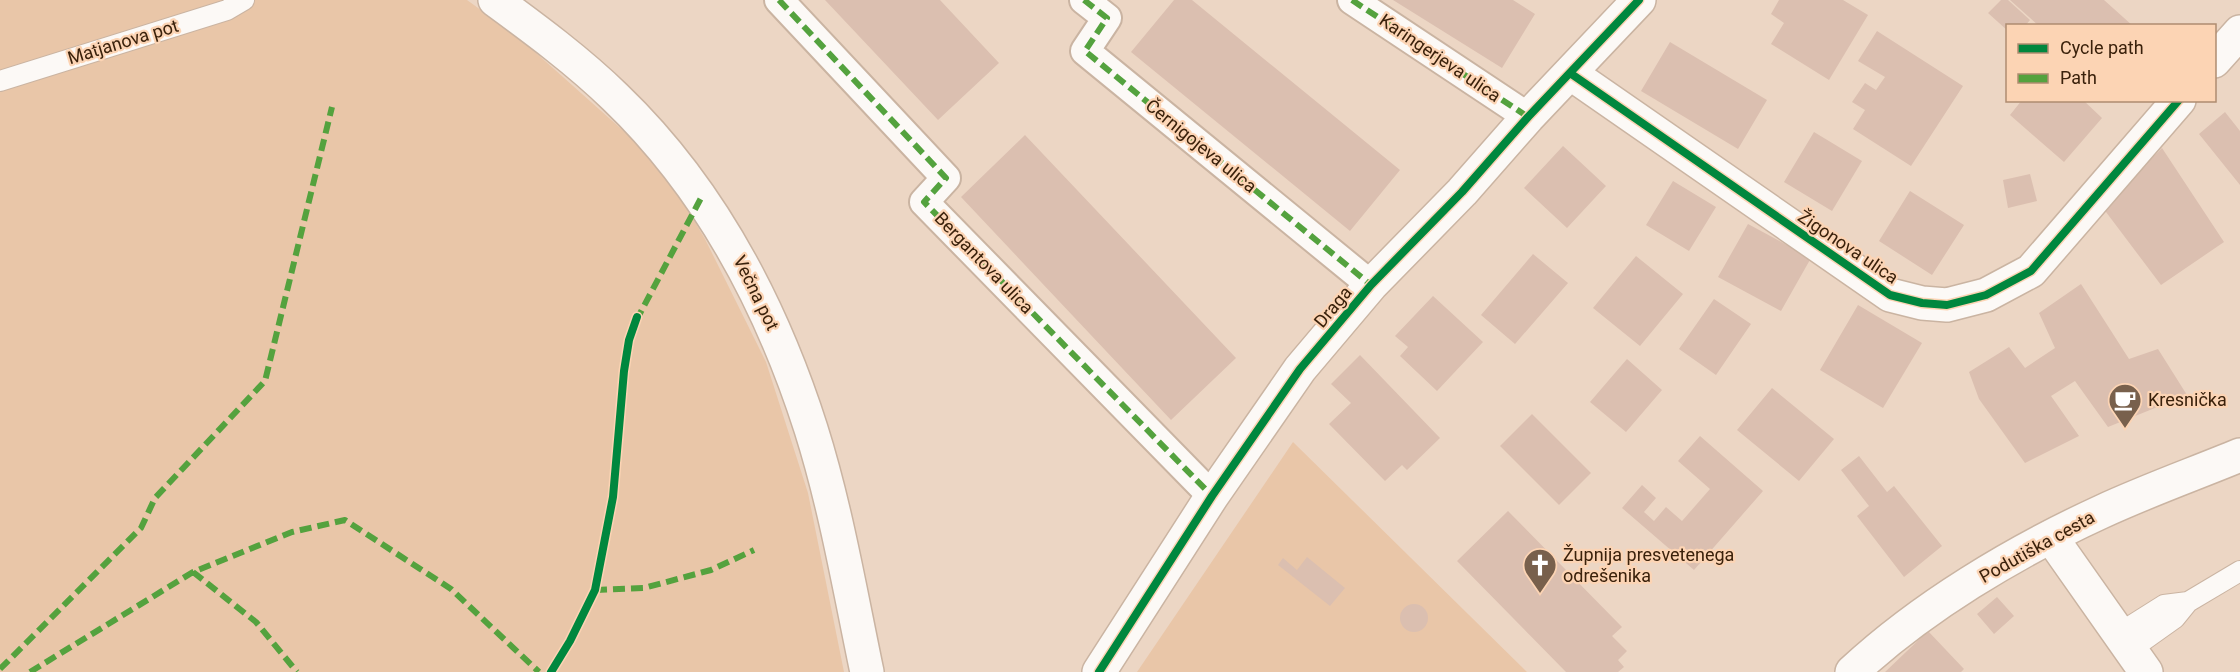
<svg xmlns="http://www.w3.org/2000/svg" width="2240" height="672" font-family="Roboto,sans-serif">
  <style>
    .green { fill: #e9c6a8 }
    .building { fill: #dbbfb0 }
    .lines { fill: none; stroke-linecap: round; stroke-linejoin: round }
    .service-casing { stroke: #cab4a2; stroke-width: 22 }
    .pedestrian-casing { stroke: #cab4a2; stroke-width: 32 }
    .minor-casing { stroke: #cab4a2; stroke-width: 36 }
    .secondary-casing { stroke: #cab4a2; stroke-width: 36 }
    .service { stroke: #fcf9f6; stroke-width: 20 }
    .pedestrian { stroke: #fcf9f6; stroke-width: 28 }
    .minor { stroke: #fcf9f6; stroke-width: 33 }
    .secondary { stroke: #fcf9f6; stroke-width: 33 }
    .quiet { stroke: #54a23e; stroke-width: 6; stroke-dasharray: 12 6; stroke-linecap: butt }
    .cycleway-casing { stroke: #fcd4b4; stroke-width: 11 }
    .cycleway { stroke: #00873e; stroke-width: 8 }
    .labels { text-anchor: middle; stroke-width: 4.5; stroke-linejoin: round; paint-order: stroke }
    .street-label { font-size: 18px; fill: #3a210b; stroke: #fcd4b4 }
    .poi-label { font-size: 18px; fill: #3a210b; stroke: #fcd4b4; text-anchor: start }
  </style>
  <rect width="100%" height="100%" fill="#ecd6c4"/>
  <path class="green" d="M 0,0 L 467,0 L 517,36 L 637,143 L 679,195 L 705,239 L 766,362 L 808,493 L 844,672 L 0,672 Z
    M 1293,442 L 1527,672 L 1137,672 Z"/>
  <path class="building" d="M 825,0 L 940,0 L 999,63 L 938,120 Z
    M 1174,0 L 1192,0 L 1400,170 L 1350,231 L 1131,52 Z
    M 1393,0 L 1513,0 L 1535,14 L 1502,68 Z
    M 1779,0 L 1843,0 L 1868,15 L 1829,80 L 1771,44 L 1784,23 L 1771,14 Z
    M 2001,0 L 2008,0 L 2030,20 L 2025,26 L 2008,26 L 2008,31 L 1988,13 Z
    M 2010,0 L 2104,0 L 2133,26 L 2039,26 Z
    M 1877,31 L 1963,86 L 1911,166 L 1853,129 L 1865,110 L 1852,102 L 1865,83 L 1876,90 L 1885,77 L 1858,61 Z
    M 1670,42 L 1767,100 L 1738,149 L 1641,91 Z
    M 2022,100 L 2083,100 L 2102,118 L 2064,162 L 2010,115 Z
    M 2225,112 L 2240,131 L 2240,185 L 2199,134 Z
    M 1814,132 L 1862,161 L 1832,211 L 1784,182 Z
    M 1025,135 L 1236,358 L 1171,420 L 961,197 Z
    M 1563,146 L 1606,186 L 1567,228 L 1524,188 Z
    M 2162,148 L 2224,242 L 2161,285 L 2103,208 Z
    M 2030,174 L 2037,201 L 2008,208 L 2003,180 Z
    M 1673,181 L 1716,207 L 1689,251 L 1646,225 Z
    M 1910,191 L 1964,225 L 1932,275 L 1879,241 Z
    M 1748,224 L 1811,258 L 1781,311 L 1718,277 Z
    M 1533,254 L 1568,283 L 1515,344 L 1481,315 Z
    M 1636,256 L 1683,294 L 1640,346 L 1593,308 Z
    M 2081,284 L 2129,359 L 2158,349 L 2187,395 L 2108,427 L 2075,381 L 2051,396 L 2079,436 L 2025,463 L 1979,399 L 1969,372 L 2009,347 L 2025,368 L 2055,348 L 2039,313 Z
    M 1433,296 L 1483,342 L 1437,391 L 1400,356 L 1408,347 L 1395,336 Z
    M 1714,299 L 1751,324 L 1716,375 L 1679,349 Z
    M 1858,305 L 1922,343 L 1883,408 L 1820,370 Z
    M 1360,355 L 1440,438 L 1407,470 L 1402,465 L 1385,481 L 1329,424 L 1351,403 L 1331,384 Z
    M 1627,359 L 1662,390 L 1626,432 L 1590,402 Z
    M 1772,388 L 1834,439 L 1799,481 L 1737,430 Z
    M 1532,414 L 1591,473 L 1559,505 L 1500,446 Z
    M 1700,436 L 1763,491 L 1694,570 L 1622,508 L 1642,485 L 1656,498 L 1644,512 L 1654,521 L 1666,507 L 1682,521 L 1710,489 L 1678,461 Z
    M 1859,456 L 1887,492 L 1894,486 L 1942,546 L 1904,577 L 1857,516 L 1869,506 L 1841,470 Z
    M 1508,511 L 1622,627 L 1612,636 L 1627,651 L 1618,660 L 1624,667 L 1618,672 L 1566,672 L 1457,561 Z
    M 1307,557 L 1345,588 L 1330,606 L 1278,565 L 1283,558 L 1297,570 Z
    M 1997,597 L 2014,616 L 1994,634 L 1977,614 Z
    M1400 618a14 14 0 1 1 28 0a14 14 0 1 1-28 0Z
    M 1928,631 L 1964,669 L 1961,672 L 1885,672 Z"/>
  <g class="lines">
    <defs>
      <path id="service" d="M 0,81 L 227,10 L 244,0
        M 2188,602 L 2240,571
        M 2118,634 L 2164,605 L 2188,602 L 2175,618 L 2130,650"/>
      <path id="pedestrian" d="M 779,0 L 946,178 L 924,202 L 1212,496
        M 1084,0 L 1107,18 L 1085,51 L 1371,285
        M 1352,0 L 1528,117"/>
      <path id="minor" d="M 2214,61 L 2240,32
        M 1570,73 L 1890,295 L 1922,303 L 1947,305 L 1986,295 L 2031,271 L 2179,100
        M 2051,537 L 2146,672
        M 1099,672 L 1212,496 L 1300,369 L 1371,285 L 1462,192 L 1528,117 L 1639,0"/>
      <path id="secondary" d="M 495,0 C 536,30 578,61 615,97 C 710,188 771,304 811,429 C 836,508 850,591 867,672
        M 1852,672 C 1922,607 2014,552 2101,512 C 2146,491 2194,474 2240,455"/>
    </defs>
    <use href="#service" class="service-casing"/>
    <use href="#pedestrian" class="pedestrian-casing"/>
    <use href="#minor" class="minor-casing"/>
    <use href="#secondary" class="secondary-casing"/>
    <use href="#service" class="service"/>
    <use href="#pedestrian" class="pedestrian"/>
    <use href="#minor" class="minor"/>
    <use href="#secondary" class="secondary"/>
    <path class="quiet" d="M 779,0 L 946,178 L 924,202 L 1212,496
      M 1084,0 L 1107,18 L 1085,51 L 1371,285
      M 1352,0 L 1528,117
      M 636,321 L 701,198
      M 193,572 L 256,622 L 297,672
      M 595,590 L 644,588 L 711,570 L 754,550
      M 0,669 L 141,528 L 155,498 L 265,381 L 332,107
      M 30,672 L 193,572 L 292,532 L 345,520 L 451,589 L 539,672"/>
    <defs>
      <path id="cycleway" d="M 1570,73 L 1890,295 L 1922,303 L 1947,305 L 1986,295 L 2031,271 L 2179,100
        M 551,672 L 570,641 L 595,590 L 613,497 L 624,371 L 629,340 L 637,317
        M 1099,672 L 1212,496 L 1300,369 L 1371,285 L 1462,192 L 1528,117 L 1639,0"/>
    </defs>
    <use href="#cycleway" class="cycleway-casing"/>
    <use href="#cycleway" class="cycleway"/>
  </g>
  <defs>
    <symbol id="cafe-pin" viewBox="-11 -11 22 30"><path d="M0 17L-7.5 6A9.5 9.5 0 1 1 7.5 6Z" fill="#78604c" stroke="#fcd4b4"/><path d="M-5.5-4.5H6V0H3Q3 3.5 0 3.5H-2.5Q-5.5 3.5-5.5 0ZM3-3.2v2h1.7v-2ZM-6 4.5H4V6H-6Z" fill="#fff"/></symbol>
    <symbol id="church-pin" viewBox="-11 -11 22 30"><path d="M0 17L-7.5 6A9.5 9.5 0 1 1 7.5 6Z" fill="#78604c" stroke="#fcd4b4"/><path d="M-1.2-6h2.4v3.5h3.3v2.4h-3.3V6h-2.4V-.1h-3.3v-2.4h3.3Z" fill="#fff"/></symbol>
  </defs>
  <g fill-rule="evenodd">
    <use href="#cafe-pin" x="2106" y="381" width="38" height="52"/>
    <use href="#church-pin" x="1521" y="546" width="38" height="52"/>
  </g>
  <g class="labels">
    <g class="street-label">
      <text transform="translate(123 42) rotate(-17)" y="6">Matjanova pot</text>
      <text transform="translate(1440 58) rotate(34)" y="6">Karingerjeva ulica</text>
      <text transform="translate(1201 146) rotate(39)" y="6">Černigojeva ulica</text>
      <text transform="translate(1848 247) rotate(34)" y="6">Žigonova ulica</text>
      <text transform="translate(984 263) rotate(46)" y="6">Bergantova ulica</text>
      <text transform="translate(756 293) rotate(64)" y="6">Večna pot</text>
      <text transform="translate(1333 307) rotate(-50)" y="6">Draga</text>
      <text transform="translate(2037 547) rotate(-29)" y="6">Podutiška cesta</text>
    </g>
    <g class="poi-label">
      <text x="2148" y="406">Kresnička</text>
      <text x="1563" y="561">Župnija presvetenega<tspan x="1563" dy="21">odrešenika</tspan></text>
    </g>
  </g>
  <rect x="2006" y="24" width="210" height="78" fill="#fcd4b4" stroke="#ae8c70" stroke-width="1.5"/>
  <rect x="2018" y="44" width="30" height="9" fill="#00873e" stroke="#ae8c70" stroke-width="1.5"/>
  <text x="2060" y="54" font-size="18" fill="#3a210b">Cycle path</text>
  <rect x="2018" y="74" width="30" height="9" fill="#54a23e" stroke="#ae8c70" stroke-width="1.5"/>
  <text x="2060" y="84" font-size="18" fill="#3a210b">Path</text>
</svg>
